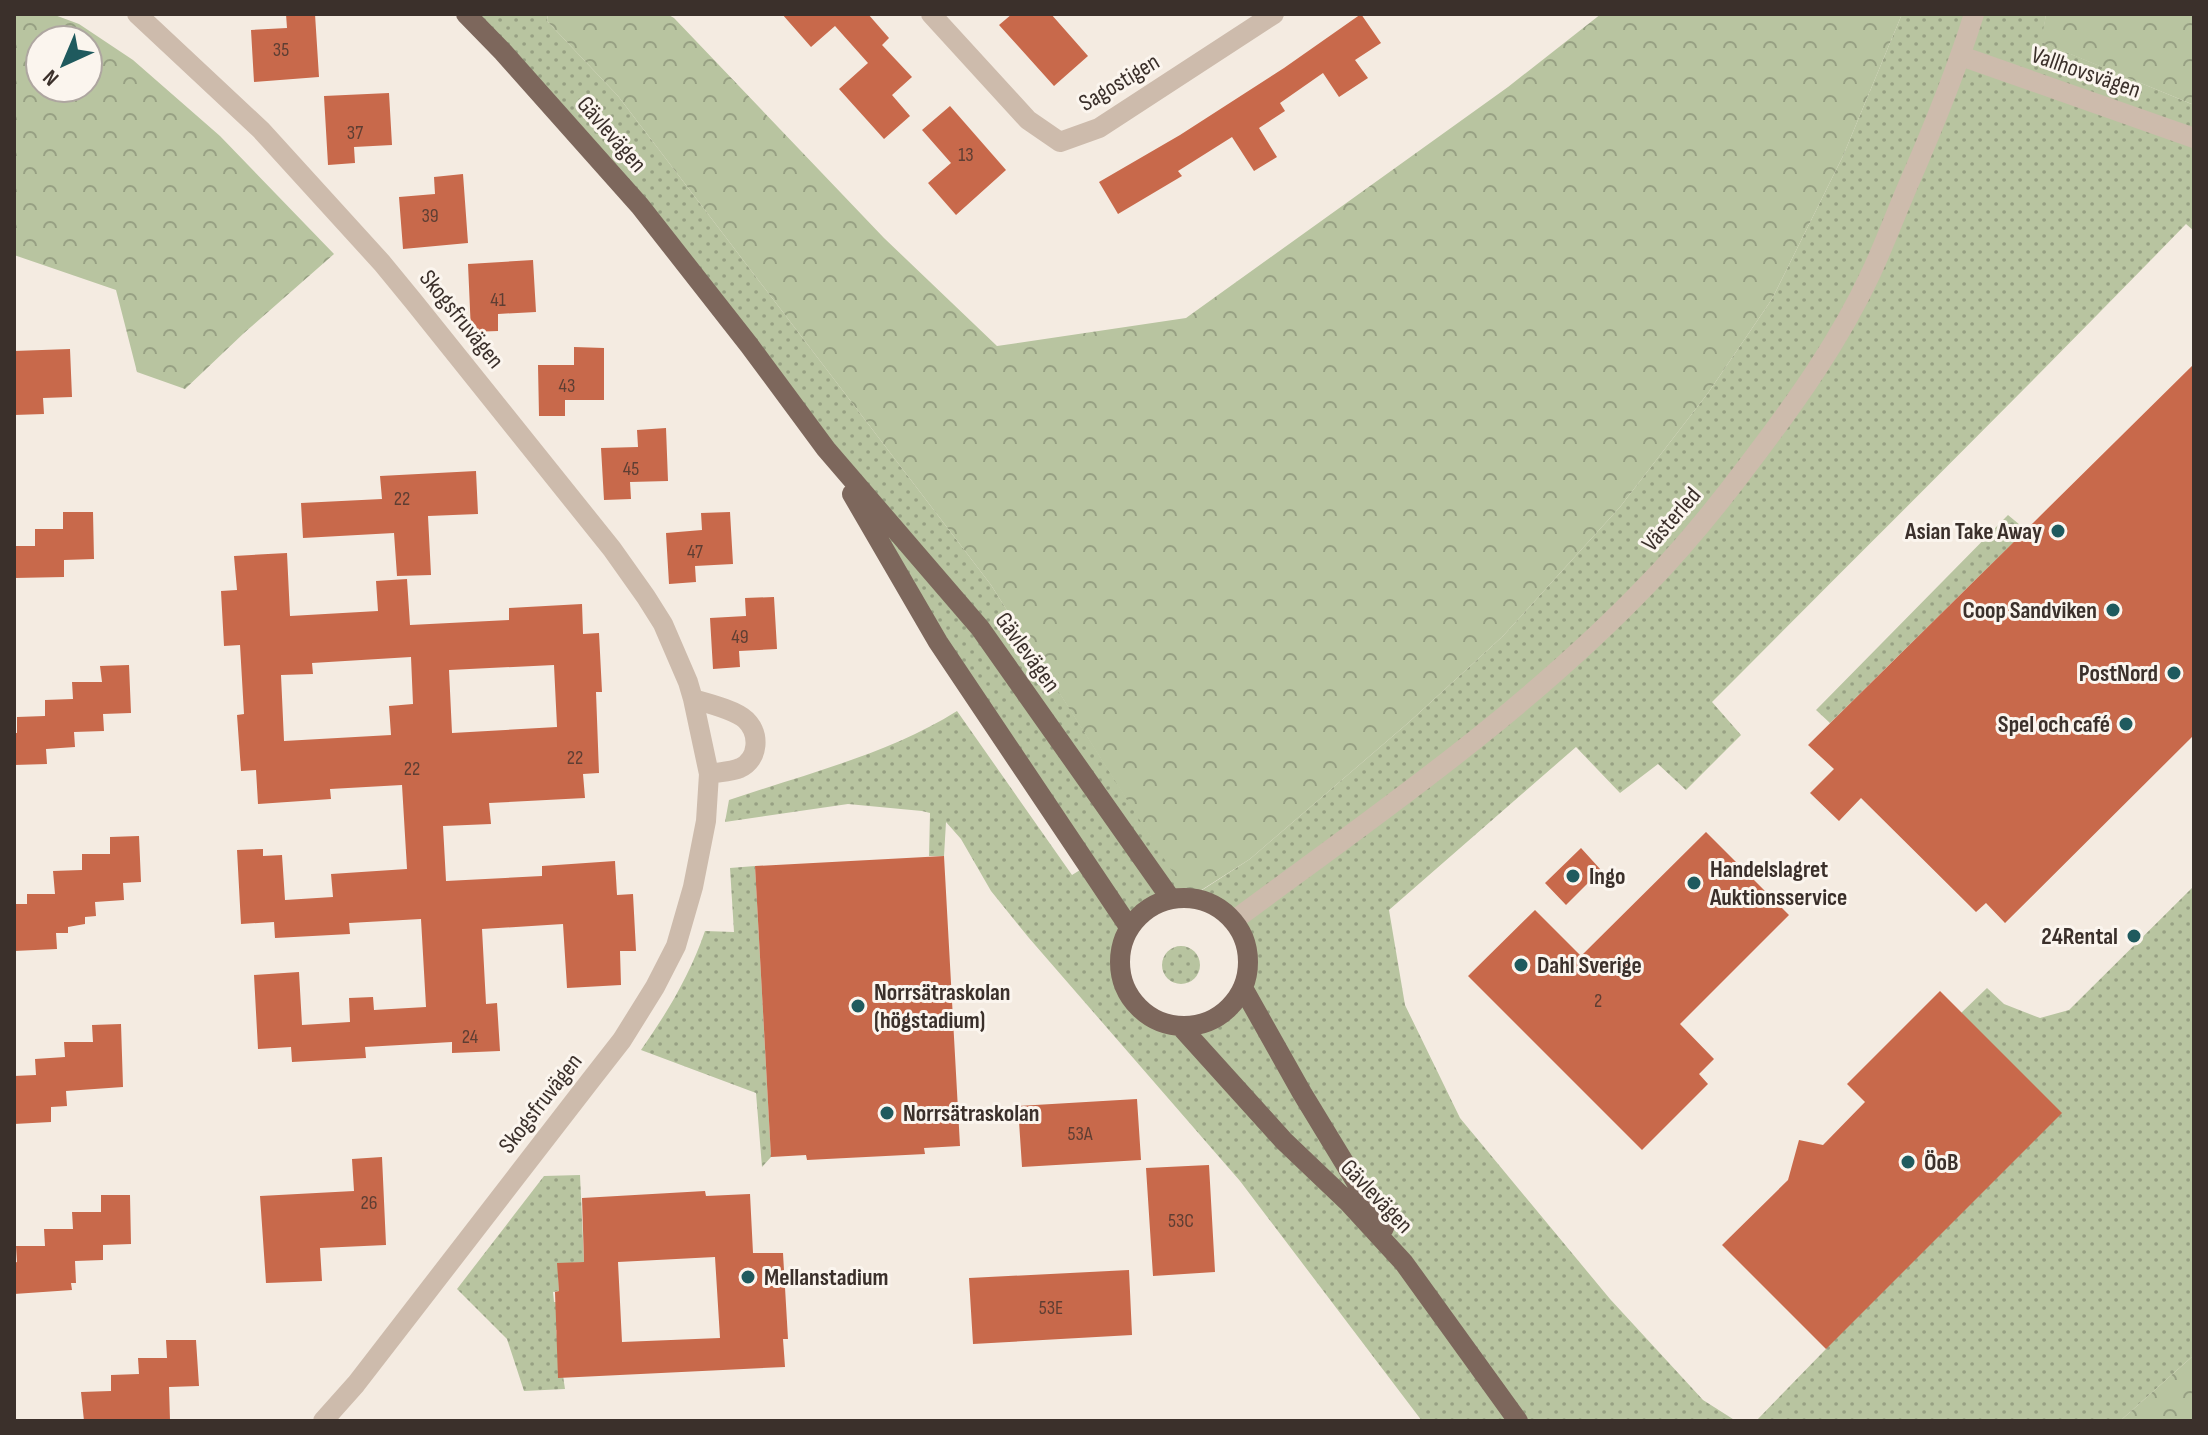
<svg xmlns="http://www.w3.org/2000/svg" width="2208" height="1435" font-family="'Sofia Sans Condensed',sans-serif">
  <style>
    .grass { fill: url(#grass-dots); fill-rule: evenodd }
    .forest { fill: url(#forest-crowns); fill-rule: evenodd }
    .building { fill: #c8694b; fill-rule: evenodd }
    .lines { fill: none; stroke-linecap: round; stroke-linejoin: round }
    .minor { stroke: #cdbbac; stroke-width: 20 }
    .major { stroke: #7d675c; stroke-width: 20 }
    .poi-dot { fill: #1f5a5e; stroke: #fbf5ee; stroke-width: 3 }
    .labels { text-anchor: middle; stroke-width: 6; stroke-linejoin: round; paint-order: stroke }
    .number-label { font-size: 20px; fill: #5e3e33 }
    .street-label { font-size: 24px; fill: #3b302b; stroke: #fbf5ee }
    .poi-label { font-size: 24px; font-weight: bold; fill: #3b302b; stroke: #fbf5ee; text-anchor: start }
  </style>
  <defs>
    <pattern id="grass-dots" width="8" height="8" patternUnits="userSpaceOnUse" patternTransform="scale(2)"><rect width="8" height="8" fill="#b8c4a0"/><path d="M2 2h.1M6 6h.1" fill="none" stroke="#97a083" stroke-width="1.8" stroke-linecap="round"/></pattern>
    <pattern id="forest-crowns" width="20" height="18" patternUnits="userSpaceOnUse" patternTransform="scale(2)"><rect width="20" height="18" fill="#b8c4a0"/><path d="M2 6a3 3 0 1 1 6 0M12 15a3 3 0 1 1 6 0" fill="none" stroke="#97a083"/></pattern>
  </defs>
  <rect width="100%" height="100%" fill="#f4ebe1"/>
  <path class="grass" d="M 466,14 L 548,14 L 547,21 L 618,96 L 991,585 L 1190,898 L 1250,859 L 1408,723 L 1503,636 L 1620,507 L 1708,393 L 1772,299 L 1843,156 L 1902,14 L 2046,14 L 2042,42 L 2194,105 L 2194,231 L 2186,224 C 2030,385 1870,543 1712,702 L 1741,735 L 1686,790 L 1658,764 L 1620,793 L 1576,747 L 1389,910 L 1405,1005 L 1460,1118 L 1610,1299 L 1703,1400 L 1736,1421 L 1422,1421 L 1240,1181 L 1029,938 L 991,891 L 961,839 L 946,822 L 944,856 L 929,856 L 930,813 L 922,811 L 848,804 L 725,822 L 729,800 C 805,774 889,754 957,711 L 1072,875 L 1088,865 L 826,449 L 789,396 ZM 1189,898 C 1201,900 1213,903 1223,911 C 1250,934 1256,976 1233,1004 C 1226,1012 1216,1017 1208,1021 C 1193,1027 1181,1027 1166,1023 C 1111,1010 1104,931 1154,905 C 1165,899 1177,899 1189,898 Z
    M 2008,515 L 2026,530 L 1830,723 L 1816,710 Z
    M 755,866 L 771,1157 L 762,1167 L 756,1093 L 641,1050 C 667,1013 690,975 705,931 L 734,932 L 730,868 Z
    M 2194,886 L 2194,1355 L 2120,1421 L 1756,1421 L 1826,1349 L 1961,1013 L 1987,988 L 2004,1004 L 2040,1018 L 2069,1010 Z
    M1162 965a19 19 0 1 1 38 0a19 19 0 1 1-38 0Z
    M 580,1175 L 584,1262 L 558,1264 L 559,1291 L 553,1292 L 554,1302 L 560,1302 L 561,1329 L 556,1330 L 565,1389 L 524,1391 L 507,1339 L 457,1289 L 544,1176 Z"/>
  <path class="forest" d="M 14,14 L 52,14 L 79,24 L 133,60 L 220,136 L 334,254 L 244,333 L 185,389 L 137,372 L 116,290 L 14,255 ZM 40,40 L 88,40 L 88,88 L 40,88 Z
    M 548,14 L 667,14 L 674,18 L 884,238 L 997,346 L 1186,318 L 1508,87 L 1601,14 L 1902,14 L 1843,156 L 1772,299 L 1708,393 L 1620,507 L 1503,636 L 1408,723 L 1250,859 L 1189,898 L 991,585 L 618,96 L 547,21 Z
    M 2046,14 L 2194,14 L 2194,105 L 2041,42 Z
    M 2194,1355 L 2194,1421 L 2120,1421 Z"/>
  <path class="building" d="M 286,14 L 315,14 L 319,77 L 254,82 L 251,30 L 287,28 Z
    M 782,14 L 868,14 L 889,38 L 882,45 L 912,77 L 892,95 L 910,116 L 884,139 L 839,89 L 868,63 L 835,26 L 811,47 Z
    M 1012,14 L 1051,14 L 1088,56 L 1054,86 L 999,25 Z
    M 1361,14 L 1381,43 L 1355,60 L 1368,78 L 1339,97 L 1323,73 L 1280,103 L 1285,111 L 1259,128 L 1277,157 L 1254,171 L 1232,137 L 1178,171 L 1182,176 L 1118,214 L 1099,182 L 1180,135 L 1284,68 Z
    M 389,93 L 392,145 L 354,147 L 355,163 L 328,165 L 324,96 Z
    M 950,106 L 1006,170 L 956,215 L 928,183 L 951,163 L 922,130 Z
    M 463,174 L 468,243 L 403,249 L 399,197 L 435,194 L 434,177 Z
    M 533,260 L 536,312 L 498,314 L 498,331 L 471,332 L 468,264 Z
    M 574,347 L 604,348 L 604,400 L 565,400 L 565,416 L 539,416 L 538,365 L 574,365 Z
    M 70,349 L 72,397 L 43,398 L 44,414 L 14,415 L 14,351 Z
    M 2194,364 L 2194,735 L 2005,923 L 1986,903 L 1976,912 L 1861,798 L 1839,821 L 1810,793 L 1834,769 L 1808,745 Z
    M 666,428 L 668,481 L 630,482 L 631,499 L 604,500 L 601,448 L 638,447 L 637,430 Z
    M 476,471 L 478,514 L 428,516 L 431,575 L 397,576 L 394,533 L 303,538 L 301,503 L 382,499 L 380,476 Z
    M 63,512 L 93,512 L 94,559 L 64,560 L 64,577 L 14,578 L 14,546 L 35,546 L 35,529 L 63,529 Z
    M 730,512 L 733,564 L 695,566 L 696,582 L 669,584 L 666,533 L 702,530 L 701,513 Z
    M 287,553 L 290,616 L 378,611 L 376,581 L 407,579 L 410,625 L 509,620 L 509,608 L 582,604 L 583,634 L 599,633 L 602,692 L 596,692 L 599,773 L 583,774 L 585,798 L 489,803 L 491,824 L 443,826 L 446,881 L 542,876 L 542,866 L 615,861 L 617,895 L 633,894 L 636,951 L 620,951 L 621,985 L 567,988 L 563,924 L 482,929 L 486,1004 L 497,1003 L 500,1051 L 452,1053 L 452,1042 L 365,1047 L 366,1058 L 292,1062 L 291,1047 L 258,1049 L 254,975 L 299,972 L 302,1025 L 350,1022 L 349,998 L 373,997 L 374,1010 L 426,1007 L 421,919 L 349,923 L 350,934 L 275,938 L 274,922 L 241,924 L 237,850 L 263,849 L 263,856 L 282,855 L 285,900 L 333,897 L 331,874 L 407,869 L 402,785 L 330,789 L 331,799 L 258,804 L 256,770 L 241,771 L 237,715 L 244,714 L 240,645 L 224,646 L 221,591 L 237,590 L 234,556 ZM 411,657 L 413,704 L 389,706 L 391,735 L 284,741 L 281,675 L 313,674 L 312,663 ZM 554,665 L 557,727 L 452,733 L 449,670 Z
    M 774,597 L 777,649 L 739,651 L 740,667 L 713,669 L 710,618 L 746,616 L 745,598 Z
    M 129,665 L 131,713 L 103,714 L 104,731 L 74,732 L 75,747 L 46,749 L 47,764 L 14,765 L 14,733 L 17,733 L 17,717 L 45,716 L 45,700 L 73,699 L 72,682 L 102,682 L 100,666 Z
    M 1706,832 L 1789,915 L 1680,1024 L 1714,1059 L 1699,1074 L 1708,1084 L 1642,1150 L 1468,976 L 1535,910 L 1581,956 Z
    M 139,836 L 141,882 L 123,883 L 124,900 L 95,902 L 96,916 L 85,917 L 85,924 L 68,927 L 68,933 L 56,933 L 57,949 L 14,951 L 14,904 L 27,904 L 27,894 L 55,894 L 53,871 L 82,870 L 82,854 L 110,854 L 110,837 Z
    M 1581,848 L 1601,870 L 1566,905 L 1545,883 Z
    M 944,856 L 960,1146 L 924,1148 L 925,1154 L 807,1160 L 806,1155 L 771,1157 L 755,866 Z
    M 1940,991 L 2062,1113 L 1826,1349 L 1722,1245 L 1788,1180 L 1799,1140 L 1823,1145 L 1865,1102 L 1847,1084 Z
    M 121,1024 L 123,1087 L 66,1091 L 67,1106 L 51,1107 L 51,1122 L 14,1124 L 14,1076 L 36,1075 L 35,1059 L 65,1057 L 64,1042 L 93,1042 L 92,1025 Z
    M 1137,1099 L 1141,1160 L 1022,1167 L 1018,1106 Z
    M 382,1157 L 386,1245 L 320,1248 L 322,1281 L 266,1283 L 260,1196 L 354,1191 L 352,1159 Z
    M 1209,1165 L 1215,1272 L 1153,1276 L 1146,1168 Z
    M 705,1191 L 706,1196 L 750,1194 L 753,1253 L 783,1253 L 788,1339 L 783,1339 L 785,1367 L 558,1378 L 555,1292 L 559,1291 L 557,1263 L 584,1262 L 582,1198 ZM 715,1257 L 720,1338 L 622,1342 L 618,1262 Z
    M 101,1195 L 130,1195 L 131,1244 L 103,1245 L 103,1260 L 75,1261 L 76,1283 L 71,1283 L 72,1290 L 14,1294 L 14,1263 L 17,1262 L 16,1246 L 45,1246 L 44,1229 L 73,1229 L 72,1212 L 101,1212 Z
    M 1129,1270 L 1132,1335 L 973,1344 L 969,1278 Z
    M 166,1340 L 196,1340 L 199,1386 L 169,1387 L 170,1420 L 84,1421 L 81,1392 L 111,1391 L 111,1375 L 139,1374 L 138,1358 L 167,1358 Z"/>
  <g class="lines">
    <path class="minor" d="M 137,14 L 261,130 L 382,263 L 414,302 L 612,549 L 646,597 L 663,624 L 688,682 L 693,699 L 709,774 L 706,821 L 693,887 L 676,946 L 655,987 L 622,1040 L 590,1081 L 356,1384 L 323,1421
      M 931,14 L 1028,120 L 1060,142 L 1099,128 L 1274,14
      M 1961,56 L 2194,138
      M 693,699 C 707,703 736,710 746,720 C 760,734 759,759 740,768 C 731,772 718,772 709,774
      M 1233,921 C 1375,816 1523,714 1646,586 C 1684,547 1719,504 1751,461 C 1796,402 1840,340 1871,273 C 1885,243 1896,213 1909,183 C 1933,128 1956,72 1974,14"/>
    <path class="major" d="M 466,14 L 503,52 L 640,206 L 749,345 L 826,449 L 980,628 L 1171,899
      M 852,494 L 938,642 L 1129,927
      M1120 962a64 64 0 1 1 128 0a64 64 0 1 1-128 0Z
      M 1243,988 L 1302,1093 L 1384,1228
      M 1181,1027 L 1284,1141 L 1348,1202 L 1404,1263 L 1518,1421"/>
  </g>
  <g class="poi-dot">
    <circle cx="2058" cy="531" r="8"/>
    <circle cx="2113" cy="610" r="8"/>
    <circle cx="2174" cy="673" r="8"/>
    <circle cx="2126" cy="724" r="8"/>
    <circle cx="1573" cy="876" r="8"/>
    <circle cx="1694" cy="883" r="8"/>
    <circle cx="2134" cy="936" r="8"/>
    <circle cx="1521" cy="965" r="8"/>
    <circle cx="858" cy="1006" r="8"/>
    <circle cx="887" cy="1113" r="8"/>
    <circle cx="1908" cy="1162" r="8"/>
    <circle cx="748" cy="1277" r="8"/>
  </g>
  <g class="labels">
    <g class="number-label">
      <text x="281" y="56">35</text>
      <text x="355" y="139">37</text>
      <text x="966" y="161">13</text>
      <text x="430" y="222">39</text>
      <text x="498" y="306">41</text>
      <text x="567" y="392">43</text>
      <text x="631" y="475">45</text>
      <text x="402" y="505">22</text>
      <text x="695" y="558">47</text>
      <text x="740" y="643">49</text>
      <text x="575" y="764">22</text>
      <text x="412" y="775">22</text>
      <text x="1598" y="1007">2</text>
      <text x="470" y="1043">24</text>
      <text x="1080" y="1140">53A</text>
      <text x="369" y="1209">26</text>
      <text x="1181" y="1227">53C</text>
      <text x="1051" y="1314">53E</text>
    </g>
    <g class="street-label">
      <text transform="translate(2086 72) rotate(19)" y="8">Vallhovsvägen</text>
      <text transform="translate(1119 82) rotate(-31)" y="8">Sagostigen</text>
      <text transform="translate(612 134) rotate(49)" y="8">Gävlevägen</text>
      <text transform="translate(462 319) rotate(51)" y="8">Skogsfruvägen</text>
      <text transform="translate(1671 519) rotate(-49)" y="8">Västerled</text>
      <text transform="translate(1028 652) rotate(54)" y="8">Gävlevägen</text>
      <text transform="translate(540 1103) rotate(-52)" y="8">Skogsfruvägen</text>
      <text transform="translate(1377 1196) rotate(46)" y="8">Gävlevägen</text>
    </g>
    <g class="poi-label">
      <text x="2042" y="539" text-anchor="end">Asian Take Away</text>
      <text x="2097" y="618" text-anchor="end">Coop Sandviken</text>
      <text x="2158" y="681" text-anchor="end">PostNord</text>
      <text x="2110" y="732" text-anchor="end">Spel och café</text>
      <text x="1710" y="877">Handelslagret<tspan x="1710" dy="28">Auktionsservice</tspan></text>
      <text x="1589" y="884">Ingo</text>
      <text x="2118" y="944" text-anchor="end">24Rental</text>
      <text x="1537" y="973">Dahl Sverige</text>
      <text x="874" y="1000">Norrsätraskolan<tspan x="874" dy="28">(högstadium)</tspan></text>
      <text x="903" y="1121">Norrsätraskolan</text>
      <text x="1924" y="1170">ÖoB</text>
      <text x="764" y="1285">Mellanstadium</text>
    </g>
  </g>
  <rect width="2208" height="1435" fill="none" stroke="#3b302b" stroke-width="32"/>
  <g transform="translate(64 64) rotate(224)"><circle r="38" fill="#fbf5ee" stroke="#aea6a0" stroke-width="2"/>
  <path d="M0-6L14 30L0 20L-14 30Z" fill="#1f5a5e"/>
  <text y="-12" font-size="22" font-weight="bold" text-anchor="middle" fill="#3b302b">N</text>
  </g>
</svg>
